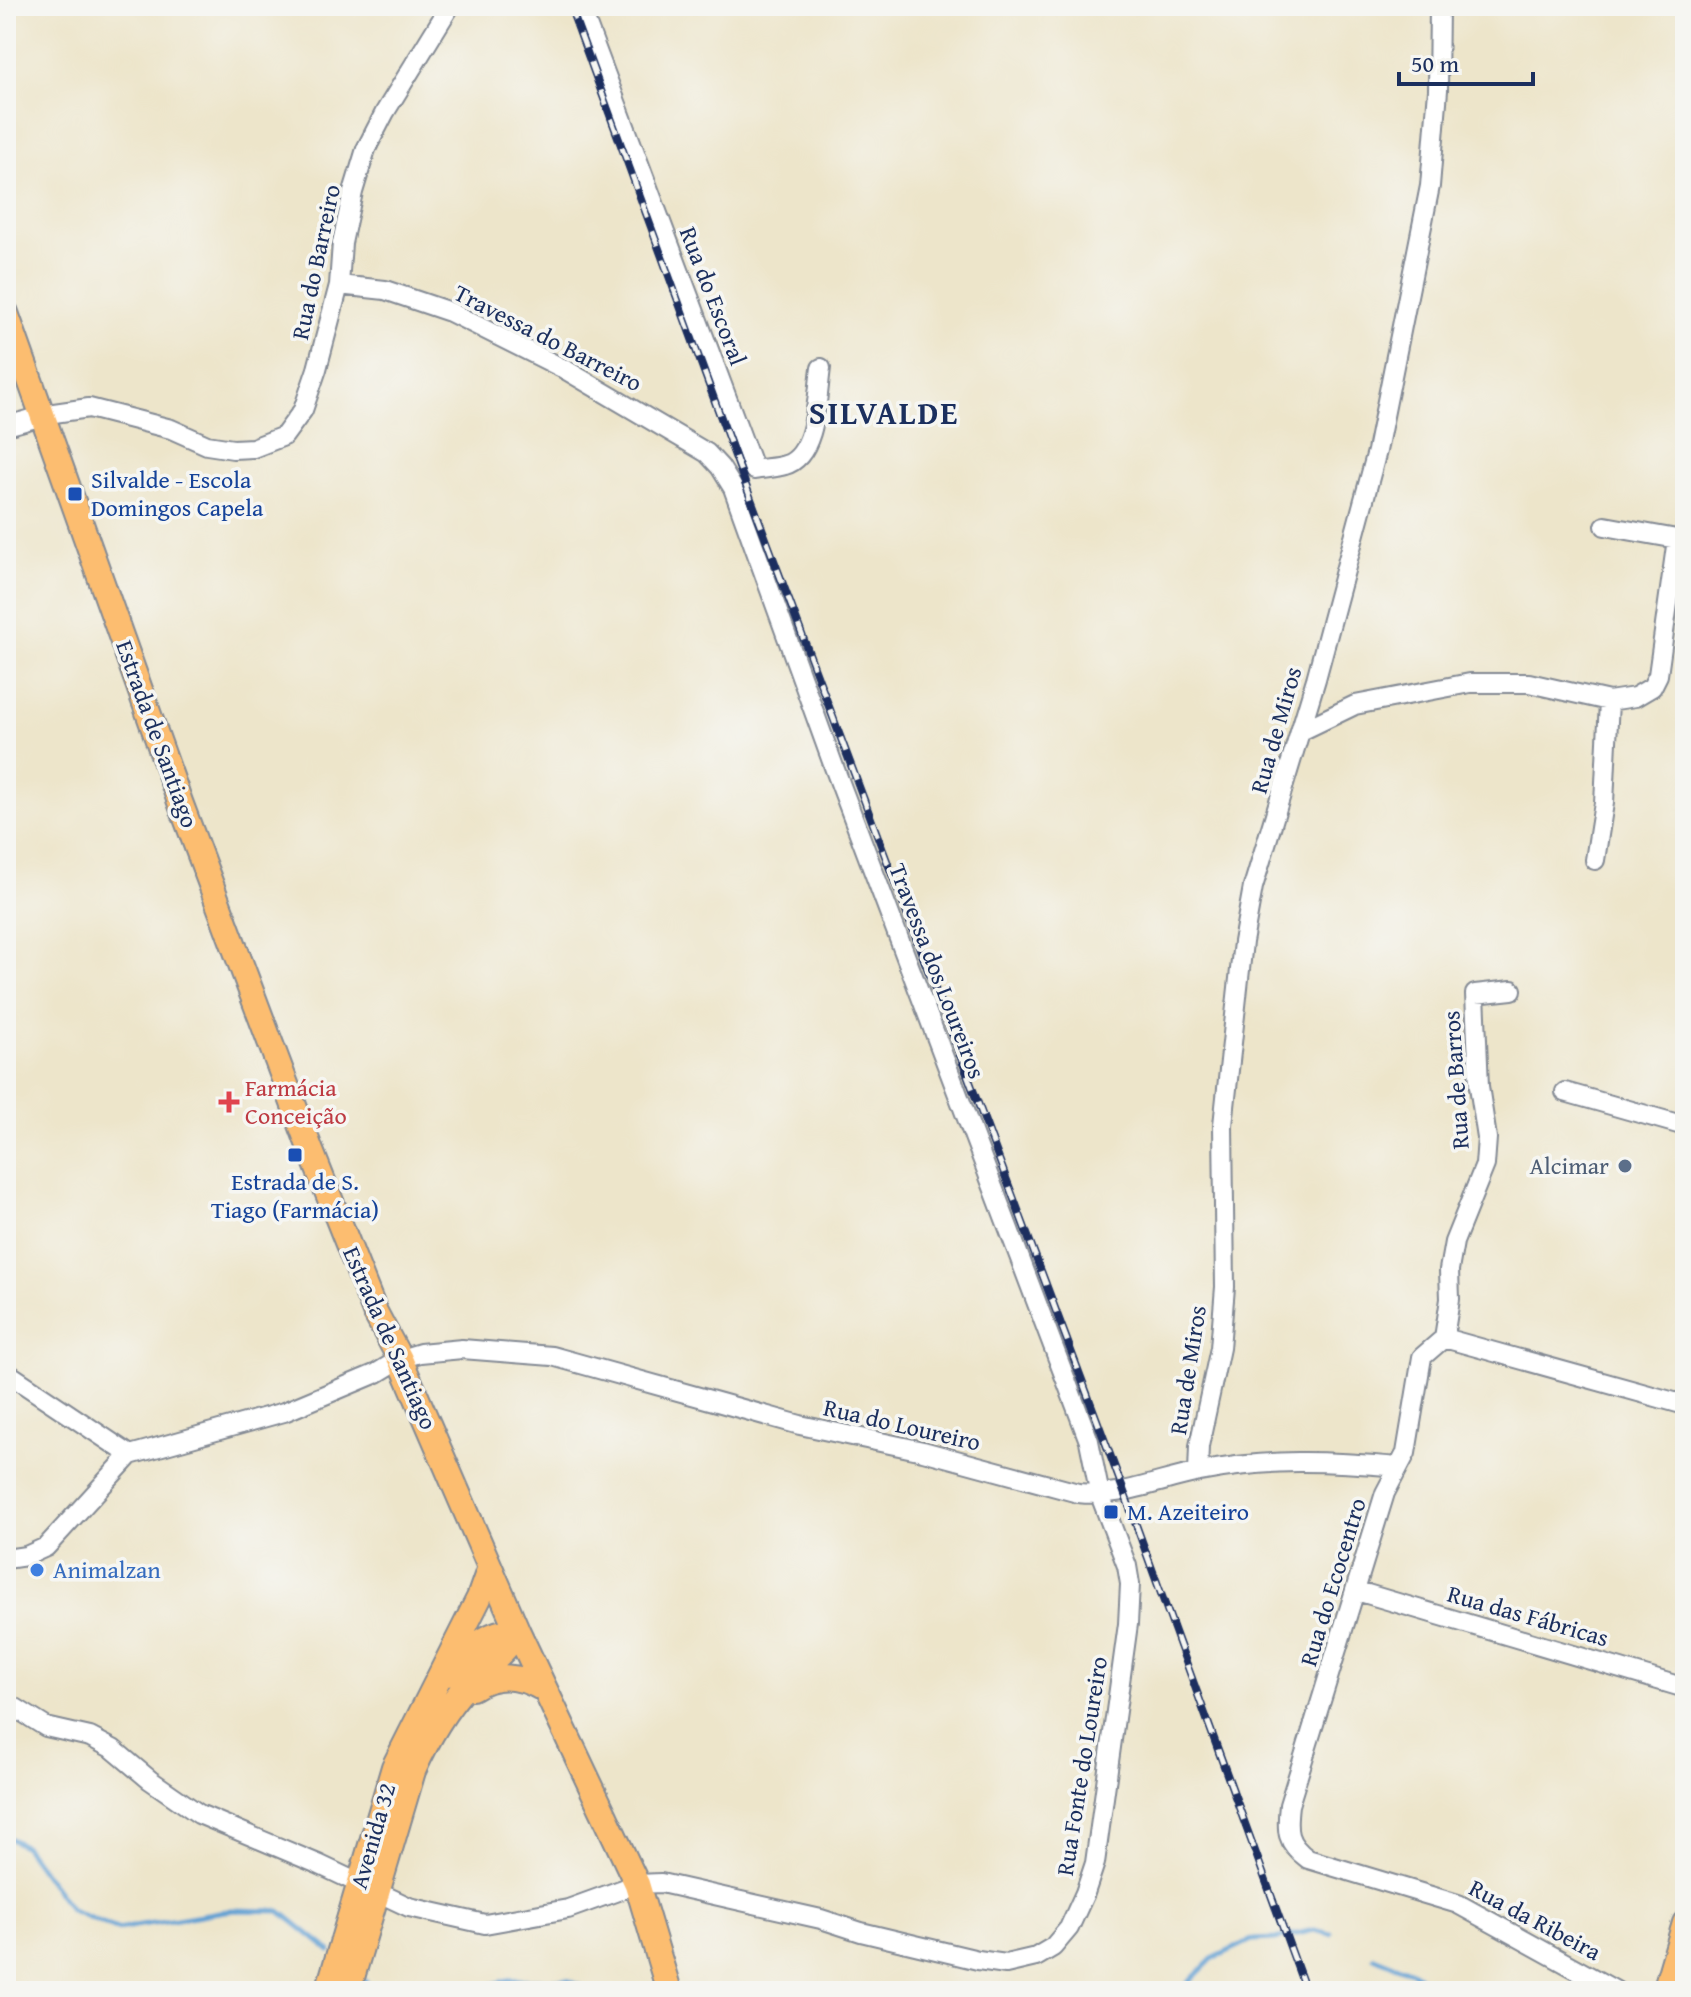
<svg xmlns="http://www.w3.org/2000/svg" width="1691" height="1997" font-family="'Gentium Book Plus',serif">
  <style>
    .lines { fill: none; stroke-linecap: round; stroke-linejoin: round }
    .stream { stroke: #61a0d3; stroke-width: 5 }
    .minor-casing { stroke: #848a94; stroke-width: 22 }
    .major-casing { stroke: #848a94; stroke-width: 28 }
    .minor { stroke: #fff; stroke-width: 18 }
    .major { stroke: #fcbd6f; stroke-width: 24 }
    .rail-casing { stroke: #1b2f5e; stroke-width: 8 }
    .rail { stroke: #f6f6f2; stroke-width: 5; stroke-dasharray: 15; stroke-linecap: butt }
    .transit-dot { fill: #1a4fb4; stroke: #f6f6f2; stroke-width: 3 }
    .health-dot { fill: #e0444e; stroke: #f6f6f2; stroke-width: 3 }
    .service-dot { fill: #5c6f8a; stroke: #f6f6f2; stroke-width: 3 }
    .shop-dot { fill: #3f7fe0; stroke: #f6f6f2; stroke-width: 3 }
    .labels { text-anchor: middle; stroke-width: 7; stroke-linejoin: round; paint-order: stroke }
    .street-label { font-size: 24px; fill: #1b2f5e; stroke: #f6f6f2 }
    .transit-label { font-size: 24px; fill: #164399; stroke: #f6f6f2; text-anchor: start }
    .health-label { font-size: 24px; fill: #be3a42; stroke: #f6f6f2; text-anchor: start }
    .service-label { font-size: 24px; fill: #4e5e75; stroke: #f6f6f2; text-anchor: end }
    .shop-label { font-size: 24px; fill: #366cbe; stroke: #f6f6f2; text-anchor: start }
    .district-label { font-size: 32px; font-weight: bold; letter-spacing: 2px; fill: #1b2f5e; stroke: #f6f6f2 }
  </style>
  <rect width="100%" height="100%" fill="#f6f6f2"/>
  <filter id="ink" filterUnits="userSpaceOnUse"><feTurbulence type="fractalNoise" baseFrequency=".0125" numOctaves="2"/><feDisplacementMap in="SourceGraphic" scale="16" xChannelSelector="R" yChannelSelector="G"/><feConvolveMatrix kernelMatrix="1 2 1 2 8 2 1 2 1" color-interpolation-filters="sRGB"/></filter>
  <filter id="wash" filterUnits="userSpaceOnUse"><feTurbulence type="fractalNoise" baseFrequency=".006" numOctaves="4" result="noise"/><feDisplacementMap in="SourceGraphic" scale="32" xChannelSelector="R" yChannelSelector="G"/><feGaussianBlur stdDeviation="1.8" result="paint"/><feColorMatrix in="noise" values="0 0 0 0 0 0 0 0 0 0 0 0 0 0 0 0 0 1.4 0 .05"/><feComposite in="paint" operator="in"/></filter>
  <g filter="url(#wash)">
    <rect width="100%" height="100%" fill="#ede5ca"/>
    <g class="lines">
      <path class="stream" d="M 6,1836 L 25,1847 L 71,1910 L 117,1929 L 231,1910 L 280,1911 L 330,1951
        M 1374,1957 L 1414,1973 L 1440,1991
        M 359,1976 L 376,1991
        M 470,1991 L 509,1980 L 567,1980 L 592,1991
        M 1180,1991 L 1212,1959 L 1252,1940 L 1275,1939 L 1314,1930 L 1331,1934"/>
    </g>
  </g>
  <g filter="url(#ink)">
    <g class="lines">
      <defs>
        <path id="minor" d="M 580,6 L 754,470 C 764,468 776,468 785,465 C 817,456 817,395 821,368
          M 6,426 L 54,413 L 89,408 L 171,429 L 207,445 L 233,449 L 253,448 L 284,436 L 303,410 L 317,369 L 339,285 L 342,243 L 353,192 L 366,149 L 385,112 L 450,6
          M 1301,731 L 1355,705 L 1470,683 L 1529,683 L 1609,701 L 1635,697 L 1652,687 L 1658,675 L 1677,539 L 1605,526
          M 1595,860 L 1604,803 L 1609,701
          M 1565,1092 L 1685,1126
          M 1444,1338 L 1422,1357 L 1406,1453 L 1385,1493 L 1289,1805 C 1286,1831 1286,1843 1308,1859 L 1458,1904 L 1616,1991
          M 1444,1338 L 1450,1299 L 1449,1270 L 1454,1242 L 1485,1165 L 1487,1138 L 1479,1086 L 1475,994 L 1512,990
          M 1444,1338 L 1685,1405
          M 6,1372 L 130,1455 L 284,1412 L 377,1373 L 400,1359 L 420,1353 L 462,1349 L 552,1356 L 800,1425 L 923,1451 L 1078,1493 C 1121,1498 1158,1480 1200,1472 C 1266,1458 1331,1461 1398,1467
          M 1198,1472 L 1199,1446 L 1220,1348 L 1225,1287 L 1223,1125 L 1243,942 L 1253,887 L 1316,679 L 1377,451 L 1430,186 L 1438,90 L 1439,6
          M 6,1559 L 26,1556 L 46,1547 L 130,1455
          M 1357,1591 L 1685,1688
          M 6,1702 L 46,1727 L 90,1737 L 113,1749 L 150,1780 L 199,1814 L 318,1864 L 409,1907 L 485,1924 L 568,1909 L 637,1884 L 661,1883 L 821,1919 L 861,1932 L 978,1960 L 1006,1964 L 1036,1957 L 1053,1947 L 1069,1928 L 1085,1893 L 1095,1863 L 1128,1624 L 1130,1584 L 1127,1566 L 1100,1495 L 1089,1441 L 834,767 L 733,488 L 720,467 L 707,453 L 566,370 L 450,312 L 385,290 L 339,285"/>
        <path id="major" d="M 6,313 L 180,802 L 311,1151 L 375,1312 L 400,1359 L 518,1632 L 637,1884 L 669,1991
          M 447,1674 C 468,1654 487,1627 518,1632
          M 472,1688 C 496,1672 521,1675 545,1690
          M 328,1991 L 394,1767 L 479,1598 L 490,1567
          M 348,1991 L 413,1771 C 427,1740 443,1711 466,1686 C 483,1667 504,1654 518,1632
          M 1665,1991 L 1685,1923"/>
      </defs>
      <use href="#minor" class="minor-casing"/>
      <use href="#major" class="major-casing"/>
      <use href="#minor" class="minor"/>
      <use href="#major" class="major"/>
      <defs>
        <path id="rail" d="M 570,6 L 739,467 L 1124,1492 L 1306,1991"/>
      </defs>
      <use href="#rail" class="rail-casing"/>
      <use href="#rail" class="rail"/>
    </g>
  </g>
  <g class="transit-dot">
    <rect x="67" y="486" width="16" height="16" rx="4"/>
    <rect x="287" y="1147" width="16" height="16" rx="4"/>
    <rect x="1103" y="1504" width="16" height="16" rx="4"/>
  </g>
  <path class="health-dot" d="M225 1090h8v8h8v8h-8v8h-8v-8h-8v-8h8z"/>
  <circle class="service-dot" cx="1625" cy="1166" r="8"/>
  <circle class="shop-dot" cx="37" cy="1570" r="8"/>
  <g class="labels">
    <g class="street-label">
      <text transform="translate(316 262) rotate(-78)" y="8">Rua do Barreiro</text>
      <text transform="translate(713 296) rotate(69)" y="8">Rua do Escoral</text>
      <text transform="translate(548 338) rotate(27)" y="8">Travessa do Barreiro</text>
      <text transform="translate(1276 730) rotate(-74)" y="8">Rua de Miros</text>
      <text transform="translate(157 734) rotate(70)" y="8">Estrada de Santiago</text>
      <text transform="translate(937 971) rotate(69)" y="8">Travessa dos Loureiros</text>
      <text transform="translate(1456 1080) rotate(-94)" y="8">Rua de Barros</text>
      <text transform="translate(390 1338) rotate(66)" y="8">Estrada de Santiago</text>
      <text transform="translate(1188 1370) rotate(-81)" y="8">Rua de Miros</text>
      <text transform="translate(902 1425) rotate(13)" y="8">Rua do Loureiro</text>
      <text transform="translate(1333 1582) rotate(-73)" y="8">Rua do Ecocentro</text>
      <text transform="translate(1528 1616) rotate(16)" y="8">Rua das Fábricas</text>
      <text transform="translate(1082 1766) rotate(-81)" y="8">Rua Fonte do Loureiro</text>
      <text transform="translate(373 1836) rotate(-74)" y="8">Avenida 32</text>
      <text transform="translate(1535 1920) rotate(28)" y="8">Rua da Ribeira</text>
    </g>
    <g class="transit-label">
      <text x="91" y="488">Silvalde - Escola<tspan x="91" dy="28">Domingos Capela</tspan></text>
      <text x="295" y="1190" text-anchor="middle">Estrada de S.<tspan x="295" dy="28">Tiago (Farmácia)</tspan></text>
      <text x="1127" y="1520">M. Azeiteiro</text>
    </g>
    <g class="health-label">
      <text x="245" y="1096">Farmácia<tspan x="245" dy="28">Conceição</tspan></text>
    </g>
    <g class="service-label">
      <text x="1609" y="1174">Alcimar</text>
    </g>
    <g class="shop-label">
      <text x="53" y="1578">Animalzan</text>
    </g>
    <g class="district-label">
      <text x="884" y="424">SILVALDE</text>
    </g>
  </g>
  <rect width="1691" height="1997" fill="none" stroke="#f6f6f2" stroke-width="32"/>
  <path d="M1399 72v12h134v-12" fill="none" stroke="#1b2f5e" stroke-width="4"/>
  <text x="1411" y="72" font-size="24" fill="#1b2f5e" stroke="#f6f6f2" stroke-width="6" paint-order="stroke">50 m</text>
</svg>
